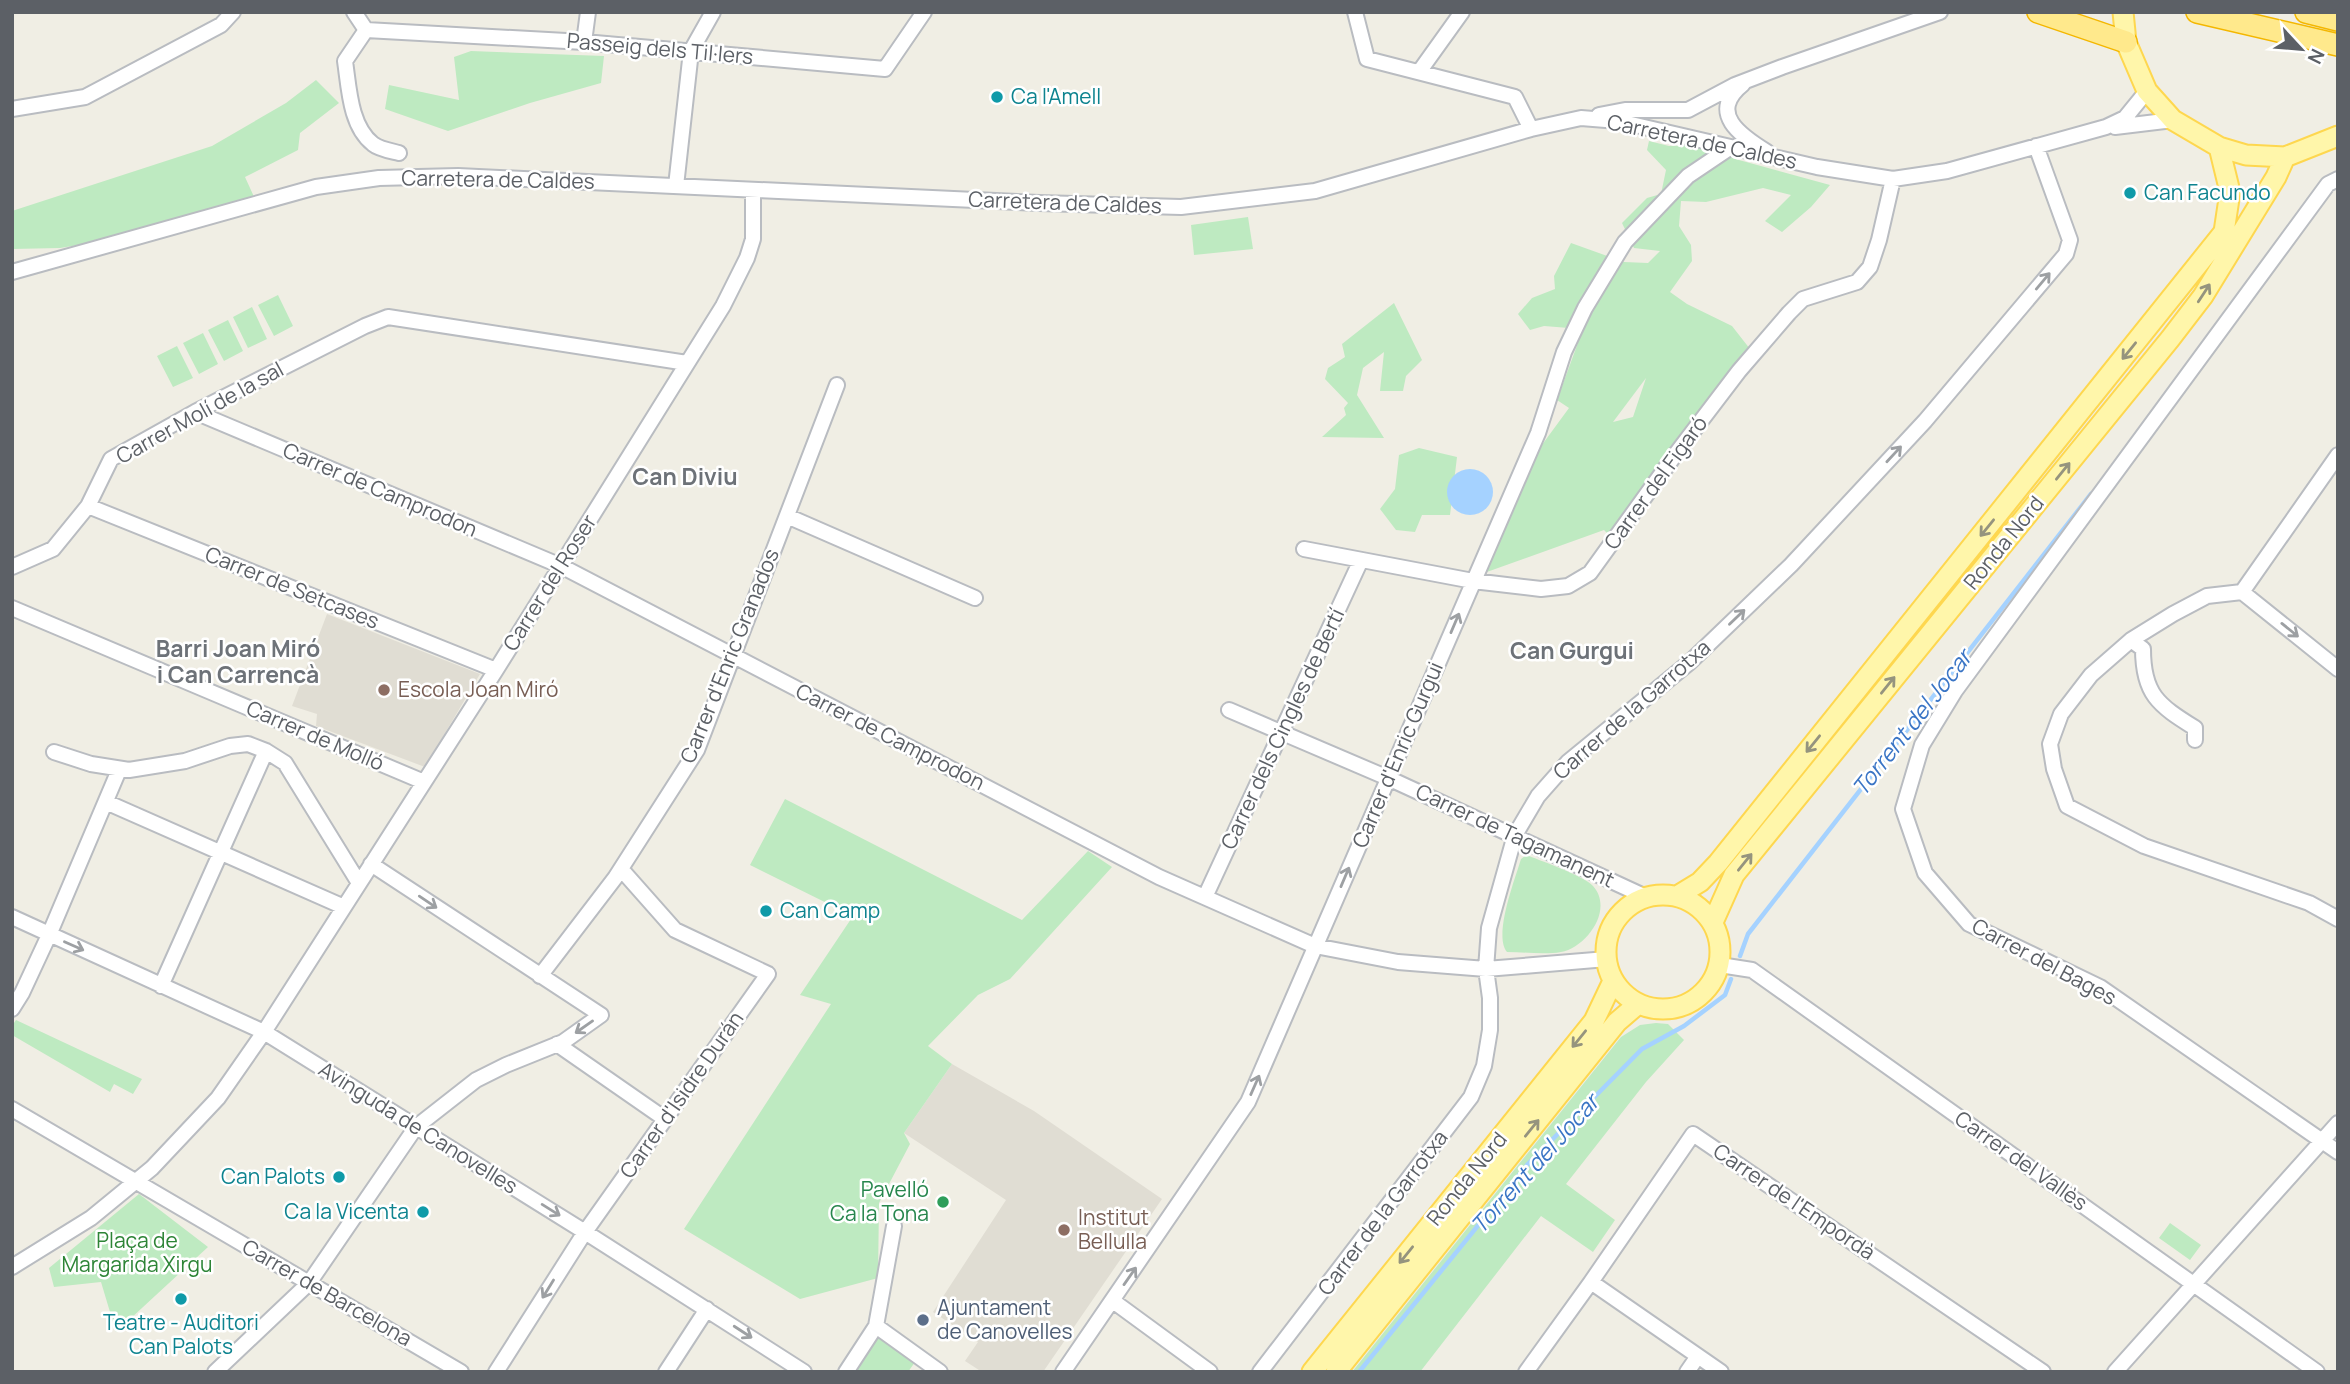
<svg xmlns="http://www.w3.org/2000/svg" width="2350" height="1384" font-family="Manrope,sans-serif">
  <style>
    .education { fill: #e0ddd3 }
    .green { fill: #beeac1; fill-rule: evenodd }
    .water { fill: #a5d2ff }
    .lines { fill: none; stroke-linecap: round; stroke-linejoin: round }
    .stream { stroke: #a5d2ff; stroke-width: 4.5 }
    .minor-casing { stroke: #b9bcc1; stroke-width: 18 }
    .major-casing { stroke: #fed74f; stroke-width: 23 }
    .highway-casing { stroke: #f4b700; stroke-width: 24 }
    .minor { stroke: #fff; stroke-width: 14 }
    .major { stroke: #fff6aa; stroke-width: 19 }
    .highway { stroke: #ffe98c; stroke-width: 21 }
    .oneway { stroke: #9da0a3 }
    .oneway2 { stroke: #95947e }
    .culture-dot { fill: #0f9aa8; stroke: #fff; stroke-width: 2.5 }
    .education-dot { fill: #8d6e63; stroke: #fff; stroke-width: 2.5 }
    .leisure-dot { fill: #2e9e5b; stroke: #fff; stroke-width: 2.5 }
    .service-dot { fill: #5c6f8a; stroke: #fff; stroke-width: 2.5 }
    .labels { text-anchor: middle; stroke-width: 5; stroke-linejoin: round; paint-order: stroke }
    .street-label { font-size: 21px; fill: #5c6066; stroke: #fff }
    .culture-label { font-size: 21px; fill: #0d838f; stroke: #fff; text-anchor: start }
    .education-label { font-size: 21px; fill: #785e54; stroke: #fff; text-anchor: start }
    .leisure-label { font-size: 21px; fill: #27864d; stroke: #fff; text-anchor: end }
    .park-label { font-size: 21px; fill: #2d8436; stroke: #fff }
    .service-label { font-size: 21px; fill: #4e5e75; stroke: #fff; text-anchor: start }
    .neighbourhood-label { font-size: 23px; font-weight: bold; fill: #6d7278; stroke: #fff }
    .water-label { font-size: 23px; font-style: italic; fill: #3a75c5; stroke: #fff }
  </style>
  <rect width="100%" height="100%" fill="#f0eee4"/>
  <path class="education" d="M 327,614 L 480,674 L 425,767 L 316,726 L 317,714 L 292,706 Z
    M 952,1064 L 1034,1111 L 1162,1199 L 1043,1372 L 982,1372 L 965,1361 L 978,1342 L 933,1312 L 1006,1200 L 904,1133 Z"/>
  <path class="green" d="M 471,51 L 604,56 L 601,83 L 530,103 L 448,131 L 385,109 L 389,85 L 459,100 L 454,57 Z
    M 316,80 L 339,103 L 300,133 L 298,150 L 245,177 L 255,199 L 97,242 L 60,248 L 12,249 L 12,211 L 212,146 L 286,103 Z
    M 1649,141 L 1669,146 L 1696,145 L 1739,160 L 1830,185 L 1811,207 L 1782,232 L 1765,221 L 1791,195 L 1763,188 L 1706,202 L 1681,201 L 1679,226 L 1691,245 L 1692,261 L 1670,292 L 1687,304 L 1732,326 L 1750,349 L 1626,536 L 1610,536 L 1604,530 L 1484,573 L 1536,453 L 1569,408 L 1557,400 L 1579,340 L 1569,328 L 1544,326 L 1530,330 L 1518,314 L 1532,298 L 1555,289 L 1554,276 L 1571,243 L 1624,262 L 1648,263 L 1660,251 L 1634,248 L 1622,223 L 1647,198 L 1661,194 L 1666,170 L 1647,150 ZM 1646,378 L 1633,417 L 1613,422 Z
    M 1248,217 L 1253,249 L 1194,255 L 1191,225 Z
    M 278,295 L 293,326 L 274,336 L 258,305 Z
    M 1394,303 L 1422,360 L 1406,376 L 1403,391 L 1380,391 L 1384,352 L 1363,368 L 1357,395 L 1384,438 L 1322,437 L 1346,415 L 1344,408 L 1348,403 L 1325,379 L 1328,368 L 1345,357 L 1342,344 Z
    M 252,307 L 267,339 L 248,348 L 233,317 Z
    M 228,320 L 243,351 L 224,361 L 208,330 Z
    M 203,333 L 218,364 L 199,374 L 183,343 Z
    M 177,346 L 193,378 L 173,387 L 157,356 Z
    M 1419,448 L 1457,457 L 1450,515 L 1422,515 L 1415,532 L 1396,530 L 1380,509 L 1395,489 L 1399,455 Z
    M 785,799 L 1022,920 L 1088,851 L 1112,867 L 1010,979 L 978,995 L 928,1046 L 952,1064 L 904,1133 L 910,1144 L 879,1203 L 878,1278 L 800,1299 L 684,1229 L 831,1004 L 800,995 L 853,916 L 750,865 Z
    M 1525,856 L 1529,856 C 1544,862 1584,876 1593,886 C 1614,909 1587,947 1561,952 C 1544,955 1524,952 1507,952 C 1493,936 1515,879 1521,859 Z
    M 16,1020 L 142,1079 L 133,1094 L 114,1084 L 110,1092 L 12,1035 L 12,1026 Z
    M 1656,1023 L 1668,1024 L 1684,1040 L 1646,1082 L 1566,1184 L 1615,1220 L 1593,1252 L 1541,1216 L 1420,1372 L 1352,1372 L 1621,1037 L 1640,1025 Z
    M 139,1194 L 208,1247 L 116,1332 L 101,1282 L 54,1287 L 49,1268 Z
    M 2170,1223 L 2201,1245 L 2190,1260 L 2159,1238 Z
    M 876,1333 L 915,1362 L 908,1372 L 852,1372 Z"/>
  <path class="water" d="M1447 492a23 23 0 1 1 46 0a23 23 0 1 1-46 0Z"/>
  <g class="lines">
    <path class="stream" d="M 1740,956 L 1748,934 L 2091,494
      M 1359,1372 L 1528,1164 L 1642,1049 L 1684,1026 L 1725,995 L 1731,979"/>
    <defs>
      <path id="minor" d="M 354,12 L 366,30
        M 1355,12 L 1367,59 L 1515,97 L 1531,129
        M 366,30 L 584,42 L 885,69 L 924,12
        M 366,30 L 345,61 C 349,88 350,126 373,144 C 379,149 391,151 399,153
        M 584,42 L 588,12
        M 1419,72 L 1462,12
        M 1743,84 C 1707,113 1741,136 1767,152
        M 12,109 L 85,97 L 221,25 L 233,12
        M 1599,115 L 1625,110 L 1688,110 L 1735,85 L 1782,67 L 1940,12
        M 2115,127 L 2173,120
        M 2338,179 L 2328,184 L 1955,691 L 1922,745 L 1903,809 L 1925,873 L 1969,924 L 2100,987 L 2338,1152
        M 676,186 L 691,51 L 713,12
        M 12,272 L 316,187 L 379,178 L 458,176 L 1039,203 L 1181,207 L 1315,191 L 1531,129 L 1581,118 L 1618,121 L 1817,167 L 1893,179 L 1947,171 L 2106,127 L 2125,118 L 2147,91
        M 195,412 L 561,566 L 1159,877 L 1315,946 L 1398,962 L 1486,969 L 1607,959
        M 88,506 L 496,670
        M 787,516 L 975,598
        M 1304,549 L 1473,581 L 1541,589 L 1568,586 L 1590,573 L 1675,455 L 1739,371 L 1789,313 L 1803,299 L 1857,282 L 1870,267 L 1879,240 L 1893,179
        M 12,567 L 53,549 L 88,506 L 111,459 L 195,412 L 365,326 L 388,317 L 687,363
        M 2242,592 L 2338,455
        M 12,608 L 424,782
        M 2131,640 L 2143,649 C 2143,694 2158,705 2195,728 L 2195,740
        M 2338,669 L 2242,592 L 2207,596 L 2173,614 L 2131,640 L 2091,675 L 2061,714 L 2050,744 L 2054,769 L 2067,806 L 2144,846 L 2309,903 L 2338,919
        M 1229,710 L 1388,778 L 1646,897
        M 54,752 L 91,764 L 129,770 L 185,761 L 230,746 L 248,744 L 266,751 L 285,763 L 359,883
        M 106,802 L 344,907
        M 1205,897 L 1361,560
        M 12,917 L 264,1032 L 585,1232 L 804,1372
        M 1720,965 L 1752,970 L 2317,1372
        M 540,976 L 615,878 L 697,750 L 837,385
        M 161,986 L 266,751
        M 12,1009 L 22,993 L 49,935 L 119,770
        M 557,1044 L 665,1119
        M 12,1109 L 461,1372
        M 12,1267 L 91,1218 L 152,1168 L 218,1098 L 264,1032 L 496,670 L 723,306 L 747,258 L 753,239 L 753,190
        M 1591,1282 L 1693,1134 L 2043,1372
        M 1113,1301 L 1210,1372
        M 876,1326 L 940,1372
        M 215,1372 L 309,1283 L 416,1127 L 476,1080 L 506,1065 L 563,1042 L 601,1015 L 371,864
        M 496,1372 L 585,1232 L 768,974 L 675,930 L 621,869
        M 666,1372 L 707,1309
        M 846,1372 L 876,1326 L 894,1226
        M 1063,1372 L 1248,1102 L 1538,433 L 1564,352 L 1585,308 L 1625,242 L 1688,176 L 1731,147
        M 1260,1372 L 1471,1097 L 1484,1066 L 1490,1030 L 1490,998 L 1486,969 L 1489,928 L 1515,835 L 1538,796 L 1568,762 L 1690,662 L 1791,565 L 1925,421 L 2066,254 L 2070,240 L 2036,146
        M 1526,1372 L 1591,1282 L 1721,1372
        M 1687,1372 L 1698,1356
        M 2115,1372 L 2338,1123"/>
      <path id="major" d="M 2123,12 L 2126,42 L 2147,91 L 2173,120 L 2219,147 L 2246,155 L 2285,157 L 2338,136
        M1606 952a57 57 0 1 1 114 0a57 57 0 1 1-114 0Z
        M 1677,896 L 1700,882 L 1718,863 L 2224,232 L 2230,192 L 2219,147
        M 1713,922 L 1734,875 L 2170,339 L 2203,296 L 2276,177 L 2285,157
        M 1312,1372 L 1594,1021 L 1613,981
        M 1336,1372 L 1617,1022 L 1638,1004"/>
      <path id="highway" d="M 2038,12 L 2126,42
        M 2197,12 L 2338,45
        M 2306,12 L 2338,20"/>
    </defs>
    <use href="#minor" class="minor-casing"/>
    <use href="#major" class="major-casing"/>
    <use href="#highway" class="highway-casing"/>
    <use href="#minor" class="minor"/>
    <use href="#major" class="major"/>
    <use href="#highway" class="highway"/>
  </g>
  <defs><path id="oneway-shaft" d="M-6 0H5M1.5-3L5.5 0L1.5 3" fill="none" stroke-width="1.6" stroke-linecap="round" stroke-linejoin="round" transform="scale(1.75)"/></defs>
  <g class="oneway">
    <use href="#oneway-shaft" transform="translate(2043 281) rotate(-50)"/>
    <use href="#oneway-shaft" transform="translate(1894 454) rotate(-47)"/>
    <use href="#oneway-shaft" transform="translate(1737 617) rotate(-44)"/>
    <use href="#oneway-shaft" transform="translate(1455 623) rotate(-67)"/>
    <use href="#oneway-shaft" transform="translate(2290 630) rotate(39)"/>
    <use href="#oneway-shaft" transform="translate(1345 877) rotate(-67)"/>
    <use href="#oneway-shaft" transform="translate(428 902) rotate(34)"/>
    <use href="#oneway-shaft" transform="translate(74 946) rotate(24)"/>
    <use href="#oneway-shaft" transform="translate(584 1027) rotate(145)"/>
    <use href="#oneway-shaft" transform="translate(1255 1085) rotate(-66)"/>
    <use href="#oneway-shaft" transform="translate(551 1210) rotate(32)"/>
    <use href="#oneway-shaft" transform="translate(1130 1276) rotate(-55)"/>
    <use href="#oneway-shaft" transform="translate(548 1289) rotate(122)"/>
    <use href="#oneway-shaft" transform="translate(743 1332) rotate(33)"/>
  </g>
  <g class="oneway2">
    <use href="#oneway-shaft" transform="translate(2204 293) rotate(-57)"/>
    <use href="#oneway-shaft" transform="translate(2129 351) rotate(129)"/>
    <use href="#oneway-shaft" transform="translate(2063 471) rotate(-51)"/>
    <use href="#oneway-shaft" transform="translate(1987 528) rotate(129)"/>
    <use href="#oneway-shaft" transform="translate(1888 685) rotate(-51)"/>
    <use href="#oneway-shaft" transform="translate(1813 744) rotate(129)"/>
    <use href="#oneway-shaft" transform="translate(1745 862) rotate(-51)"/>
    <use href="#oneway-shaft" transform="translate(1579 1039) rotate(129)"/>
    <use href="#oneway-shaft" transform="translate(1532 1128) rotate(-51)"/>
    <use href="#oneway-shaft" transform="translate(1406 1255) rotate(129)"/>
  </g>
  <g class="culture-dot">
    <circle cx="997" cy="97" r="7"/>
    <circle cx="2130" cy="193" r="7"/>
    <circle cx="766" cy="911" r="7"/>
    <circle cx="339" cy="1177" r="7"/>
    <circle cx="423" cy="1212" r="7"/>
    <circle cx="181" cy="1299" r="7"/>
  </g>
  <g class="education-dot">
    <circle cx="384" cy="690" r="7"/>
    <circle cx="1064" cy="1230" r="7"/>
  </g>
  <circle class="leisure-dot" cx="943" cy="1202" r="7"/>
  <circle class="service-dot" cx="923" cy="1320" r="7"/>
  <g class="labels">
    <g class="street-label">
      <text transform="translate(660 49) rotate(5)" y="7">Passeig dels Til·lers</text>
      <text transform="translate(1702 142) rotate(12)" y="7">Carretera de Caldes</text>
      <text transform="translate(498 180) rotate(1)" y="7">Carretera de Caldes</text>
      <text transform="translate(1065 203) rotate(2)" y="7">Carretera de Caldes</text>
      <text transform="translate(200 413) rotate(-29)" y="7">Carrer Molí de la sal</text>
      <text transform="translate(1656 483) rotate(-54)" y="7">Carrer del Figaró</text>
      <text transform="translate(380 490) rotate(23)" y="7">Carrer de Camprodon</text>
      <text transform="translate(2004 543) rotate(-51)" y="7">Ronda Nord</text>
      <text transform="translate(550 583) rotate(-58)" y="7">Carrer del Roser</text>
      <text transform="translate(292 588) rotate(22)" y="7">Carrer de Setcases</text>
      <text transform="translate(730 656) rotate(-68)" y="7">Carrer d'Enric Granados</text>
      <text transform="translate(1632 710) rotate(-41)" y="7">Carrer de la Garrotxa</text>
      <text transform="translate(1283 729) rotate(-65)" y="7">Carrer dels Cingles de Bertí</text>
      <text transform="translate(315 736) rotate(23)" y="7">Carrer de Molló</text>
      <text transform="translate(890 737) rotate(27)" y="7">Carrer de Camprodon</text>
      <text transform="translate(1398 755) rotate(-67)" y="7">Carrer d'Enric Gurgui</text>
      <text transform="translate(1515 836) rotate(25)" y="7">Carrer de Tagamanent</text>
      <text transform="translate(2044 962) rotate(28)" y="7">Carrer del Bages</text>
      <text transform="translate(682 1095) rotate(-55)" y="7">Carrer d'Isidre Durán</text>
      <text transform="translate(418 1128) rotate(32)" y="7">Avinguda de Canovelles</text>
      <text transform="translate(2021 1161) rotate(35)" y="7">Carrer del Vallès</text>
      <text transform="translate(1467 1179) rotate(-51)" y="7">Ronda Nord</text>
      <text transform="translate(1794 1202) rotate(34)" y="7">Carrer de l'Empordà</text>
      <text transform="translate(1383 1213) rotate(-53)" y="7">Carrer de la Garrotxa</text>
      <text transform="translate(327 1293) rotate(30)" y="7">Carrer de Barcelona</text>
    </g>
    <g class="culture-label">
      <text x="1011" y="104">Ca l'Amell</text>
      <text x="2144" y="200">Can Facundo</text>
      <text x="780" y="918">Can Camp</text>
      <text x="325" y="1184" text-anchor="end">Can Palots</text>
      <text x="409" y="1219" text-anchor="end">Ca la Vicenta</text>
      <text x="181" y="1330" text-anchor="middle">Teatre - Auditori<tspan x="181" dy="24">Can Palots</tspan></text>
    </g>
    <g class="education-label">
      <text x="398" y="697">Escola Joan Miró</text>
      <text x="1078" y="1225">Institut<tspan x="1078" dy="24">Bellulla</tspan></text>
    </g>
    <g class="leisure-label">
      <text x="929" y="1197">Pavelló<tspan x="929" dy="24">Ca la Tona</tspan></text>
    </g>
    <g class="park-label">
      <text x="137" y="1248">Plaça de<tspan x="137" dy="24">Margarida Xirgu</tspan></text>
    </g>
    <g class="service-label">
      <text x="937" y="1315">Ajuntament<tspan x="937" dy="24">de Canovelles</tspan></text>
    </g>
    <g class="neighbourhood-label">
      <text x="685" y="485">Can Diviu</text>
      <text x="238" y="657">Barri Joan Miró<tspan x="238" dy="26">i Can Carrencà</tspan></text>
      <text x="1572" y="659">Can Gurgui</text>
    </g>
    <g class="water-label">
      <text transform="translate(1912 723) rotate(-52)" y="8">Torrent del Jocar</text>
      <text transform="translate(1535 1164) rotate(-48)" y="8">Torrent del Jocar</text>
    </g>
  </g>
  <rect width="2350" height="1384" fill="none" stroke="#5c6066" stroke-width="28"/>
  <g transform="translate(2301 49) rotate(116)" stroke="#ffffff" stroke-width="5" paint-order="stroke">
  <path d="M0-5L12 26L0 18L-12 26Z" fill="#5c6066"/>
  <text y="-10" font-size="19" font-weight="bold" text-anchor="middle" fill="#5c6066">N</text>
  </g>
</svg>
